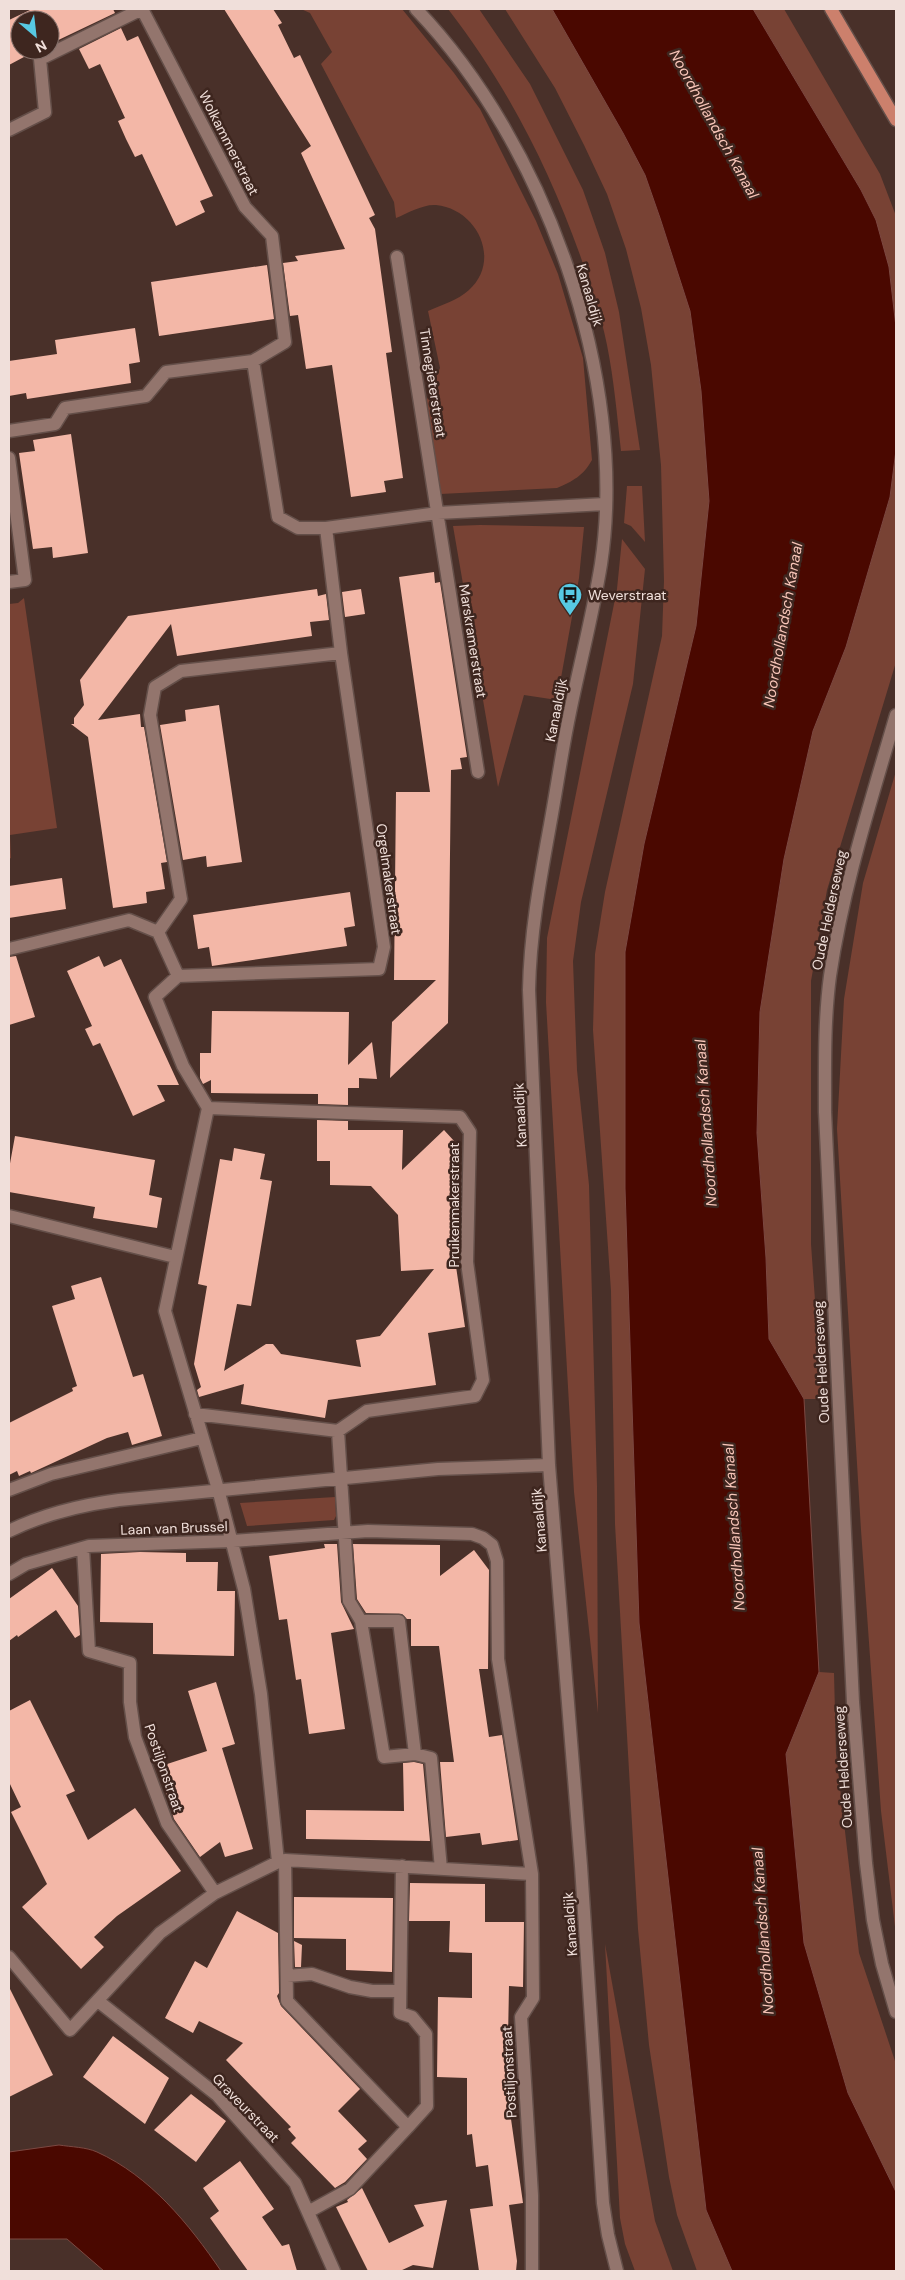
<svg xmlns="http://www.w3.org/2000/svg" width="905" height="2280" font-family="'DM Sans',sans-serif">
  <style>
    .green { fill: #784234 }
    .water { fill: #4a0800; stroke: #7c4841 }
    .building { fill: #f3b7a7 }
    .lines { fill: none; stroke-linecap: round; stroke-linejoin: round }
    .minor-casing { stroke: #644f49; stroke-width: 15 }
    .major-casing { stroke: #644f49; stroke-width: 15 }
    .minor { stroke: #93756d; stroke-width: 12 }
    .major { stroke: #cc806c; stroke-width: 12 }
    .labels { text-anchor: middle; stroke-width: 5; stroke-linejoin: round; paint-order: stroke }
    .street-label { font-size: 14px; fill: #f0dfda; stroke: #3e261f }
    .poi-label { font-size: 14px; fill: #f0dfda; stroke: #3e261f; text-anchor: start }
    .water-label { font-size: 15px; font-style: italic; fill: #f8c5b8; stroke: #3e261f }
  </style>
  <rect width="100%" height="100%" fill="#493029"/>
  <path class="green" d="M 301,9 L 402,9 L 454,73 L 480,109 L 536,221 L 558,274 L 583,358 L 592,460 C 583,476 573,481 557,488 L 440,494 L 426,402 L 440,368 L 428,311 C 442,305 458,300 469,290 C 502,260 477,209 436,205 C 423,204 408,213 396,218 L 394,202 L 321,64 L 332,52 L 310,13 Z
    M 448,9 L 479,9 L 530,84 L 583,190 L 605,253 L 619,312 L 640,450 L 621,451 C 617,415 614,380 607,345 C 601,314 590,284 580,255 C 548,166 506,84 448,9 Z
    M 505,9 L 552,9 L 623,133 L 645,175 L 660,218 L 690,311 L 701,391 L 709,501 L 696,626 L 644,844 L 625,952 L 625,1188 L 639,1623 L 706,2210 L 732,2271 L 697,2271 L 677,2215 L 669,2177 L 649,2045 L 638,1929 L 615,1524 L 611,1291 L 593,1030 L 595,954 L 605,892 L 662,636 L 664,581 L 661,465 L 651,365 L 641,308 L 626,249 L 607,194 L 584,145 L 555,88 Z
    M 753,9 L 784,9 L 880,174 L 896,216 L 896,327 L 889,267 L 875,220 L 861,190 Z
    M 896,450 L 896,662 L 827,890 L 811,981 L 811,1244 L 822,1399 L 804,1399 L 769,1339 L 766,1258 L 757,1133 L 760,1012 L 784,859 L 813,731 L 846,647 L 890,497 Z
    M 627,486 L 642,486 L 645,542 L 631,526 L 624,523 Z
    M 480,525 L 584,527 L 579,578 L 557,700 L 524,695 L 498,787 L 453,526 Z
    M 622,539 L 645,569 L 633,684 L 581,902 L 573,961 L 577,1070 L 589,1185 L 597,1486 L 598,1713 L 574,1492 L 546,1002 L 547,938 L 617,589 Z
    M 24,598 L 57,828 L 10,835 L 11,858 L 9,859 L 9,604 L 18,603 Z
    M 896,771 L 896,1935 L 881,1811 L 861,1530 L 837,1129 L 844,999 L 863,883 Z
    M 335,1497 L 336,1516 L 334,1520 L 247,1526 L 240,1503 Z
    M 819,1672 L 834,1673 L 836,1753 L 859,1953 L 896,2064 L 896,2192 L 848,2093 L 804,1943 L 786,1754 Z
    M 605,1944 L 655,2221 L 673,2271 L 635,2271 L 625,2244 L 620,2218 Z"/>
  <path class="water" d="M 552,9 L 753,9 L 861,190 L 876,220 L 889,267 L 896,327 L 896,450 L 890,497 L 846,647 L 813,731 L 784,859 L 760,1012 L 757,1133 L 766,1258 L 769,1339 L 804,1399 L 819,1672 L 786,1754 L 804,1943 L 848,2093 L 896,2192 L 896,2271 L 732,2271 L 706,2210 L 639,1623 L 625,1188 L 625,952 L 644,844 L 696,626 L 709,501 L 701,391 L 690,311 L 660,218 L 645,175 L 623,133 Z
    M 59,2145 C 71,2147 86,2147 97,2152 C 150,2176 189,2224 221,2271 L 104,2271 L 67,2239 L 9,2239 L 9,2152 Z"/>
  <path class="building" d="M 32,9 L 113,9 L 115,13 L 50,44 L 50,20 L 20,20 L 20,50 L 37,50 L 9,65 L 9,20 Z
    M 224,9 L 273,9 L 282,23 L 278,25 L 294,58 L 300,55 L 375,215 L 369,218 L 375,229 L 392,352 L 386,353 L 403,478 L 384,481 L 386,492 L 351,497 L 332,365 L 306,369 L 298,315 L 290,316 L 283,263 L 298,261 L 295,256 L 345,249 L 301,153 L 311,146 Z
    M 121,28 L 127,41 L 138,36 L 213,196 L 200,201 L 205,212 L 176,226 L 142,154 L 135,157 L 126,139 L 118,121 L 125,118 L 100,64 L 89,69 L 79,49 Z
    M 267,265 L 274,319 L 159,336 L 151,282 Z
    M 135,328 L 140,362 L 129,364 L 131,383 L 27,399 L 26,393 L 9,396 L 9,361 L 57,354 L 55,340 Z
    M 71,434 L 88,553 L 53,558 L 52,547 L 33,549 L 19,453 L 35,451 L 33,440 Z
    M 434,572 L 435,583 L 440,582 L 467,757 L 460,758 L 462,769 L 451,770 L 448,1023 L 390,1078 L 392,1022 L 436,980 L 394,980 L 396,792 L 430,792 L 399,577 Z
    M 317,589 L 318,596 L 326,594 L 329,620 L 310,622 L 312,636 L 177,656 L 171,624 L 98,720 L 140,714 L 141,727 L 144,727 L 167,862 L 161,863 L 165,889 L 146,892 L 147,903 L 113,908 L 88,737 L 71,724 L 74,724 L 74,718 L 84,705 L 80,680 L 128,616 Z
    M 361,589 L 365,614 L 345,617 L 342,592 Z
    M 219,705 L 242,862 L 207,867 L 206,856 L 183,860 L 160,725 L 186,721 L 185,710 Z
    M 62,878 L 66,909 L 9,918 L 9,886 Z
    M 350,892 L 355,926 L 344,928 L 347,946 L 212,966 L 209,947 L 198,949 L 193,915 Z
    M 16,956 L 35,1017 L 9,1025 L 9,957 Z
    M 99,956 L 104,967 L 121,959 L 179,1085 L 157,1085 L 165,1101 L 133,1116 L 100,1043 L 93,1046 L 85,1029 L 92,1026 L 67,971 Z
    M 212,1011 L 349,1012 L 348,1065 L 372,1042 L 377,1079 L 359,1078 L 359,1088 L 348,1088 L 348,1105 L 318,1104 L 318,1094 L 211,1093 L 211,1080 L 203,1084 L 200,1078 L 200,1053 L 211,1053 Z
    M 317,1120 L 348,1121 L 348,1130 L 403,1130 L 402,1170 L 444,1130 L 455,1142 L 454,1253 L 465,1327 L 428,1333 L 436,1385 L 328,1400 L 325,1418 L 241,1404 L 244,1384 L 199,1397 L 197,1390 L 201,1387 L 194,1364 L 207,1286 L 198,1284 L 220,1159 L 232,1161 L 234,1148 L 265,1154 L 260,1179 L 272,1181 L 251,1306 L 237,1304 L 224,1371 L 266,1344 L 273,1344 L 281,1354 L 361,1367 L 356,1340 L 380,1336 L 434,1269 L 401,1271 L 398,1215 L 371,1186 L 330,1185 L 330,1161 L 317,1161 Z
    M 15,1136 L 155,1160 L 149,1195 L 162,1198 L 157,1228 L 93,1218 L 95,1207 L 9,1192 L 9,1169 Z
    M 101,1277 L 133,1377 L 143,1374 L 162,1436 L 132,1445 L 128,1432 L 107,1438 L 31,1473 L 30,1471 L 19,1476 L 17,1471 L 9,1475 L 9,1423 L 73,1391 L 72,1388 L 77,1386 L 52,1306 L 75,1299 L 71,1286 Z
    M 324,1544 L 337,1544 L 341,1602 L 354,1629 L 331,1633 L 345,1729 L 309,1734 L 301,1679 L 296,1680 L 287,1619 L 279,1620 L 269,1556 L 325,1548 Z
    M 353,1544 L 440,1545 L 440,1576 L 474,1550 L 489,1570 L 488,1669 L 479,1669 L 489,1737 L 502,1735 L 518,1840 L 482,1845 L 480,1833 L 446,1837 L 440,1762 L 454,1762 L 439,1646 L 411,1646 L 411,1619 L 407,1619 L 402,1614 L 366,1613 L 357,1599 Z
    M 140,1552 L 186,1553 L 186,1562 L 218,1562 L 217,1591 L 235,1591 L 234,1656 L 153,1654 L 153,1623 L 100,1622 L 101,1554 Z
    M 52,1568 L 78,1606 L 80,1635 L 75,1638 L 56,1610 L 18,1637 L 17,1635 L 9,1641 L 9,1599 Z
    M 216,1682 L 235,1744 L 222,1748 L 253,1849 L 225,1857 L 220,1842 L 200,1857 L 174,1819 L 158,1767 L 207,1751 L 188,1691 Z
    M 30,1700 L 75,1791 L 66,1795 L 88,1840 L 135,1808 L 181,1871 L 117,1916 L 94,1937 L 104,1947 L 81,1969 L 22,1907 L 47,1884 L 11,1812 L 21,1807 L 9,1782 L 9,1711 Z
    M 414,1762 L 423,1764 L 430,1841 L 306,1839 L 306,1810 L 404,1811 L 403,1763 Z
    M 410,1883 L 485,1884 L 485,1922 L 524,1922 L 523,1987 L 509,1986 L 507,2091 L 523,2203 L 509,2205 L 517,2261 L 516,2271 L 479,2271 L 470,2209 L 493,2206 L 488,2165 L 476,2167 L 472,2134 L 467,2135 L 467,2078 L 437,2077 L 438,1997 L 472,1998 L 472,1953 L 449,1952 L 450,1921 L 409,1921 Z
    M 294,1897 L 393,1898 L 392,1972 L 346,1970 L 346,1939 L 294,1938 Z
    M 237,1911 L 278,1933 L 279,1993 L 277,1996 L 281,2006 L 360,2089 L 338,2111 L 367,2141 L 358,2149 L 367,2159 L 345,2182 L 335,2188 L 291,2143 L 296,2138 L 288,2129 L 291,2127 L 226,2060 L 243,2043 L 199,2021 L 193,2033 L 165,2018 L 195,1961 L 207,1968 Z
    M 294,1941 L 302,1945 L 301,1967 L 295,1967 Z
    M 9,1987 L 53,2075 L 9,2097 Z
    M 113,2036 L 169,2078 L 145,2124 L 83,2077 Z
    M 191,2094 L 226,2121 L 196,2162 L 154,2130 Z
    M 240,2161 L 274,2209 L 262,2217 L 282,2246 L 289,2244 L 297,2271 L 248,2271 L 210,2218 L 219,2211 L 203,2188 Z
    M 362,2188 L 389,2243 L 424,2226 L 414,2205 L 447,2200 L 433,2268 L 413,2265 L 400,2271 L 368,2271 L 336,2207 L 348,2202 L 347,2200 Z"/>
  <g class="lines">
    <defs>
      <path id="minor" d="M 142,9 L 245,207 L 272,236 L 285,342 L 253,361
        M 416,9 C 545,143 629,379 601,564 C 593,614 580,663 570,712 C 562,750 557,787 550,825 C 540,880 530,934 529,990 L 549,1465 L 581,1866 L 603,2203 L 608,2235 L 617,2271
        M 9,130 L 45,112 L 40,59 L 142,9
        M 397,257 L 478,772
        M 9,431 L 55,424 L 65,408 L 146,396 L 166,372 L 253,361 L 278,517 L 298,528 L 326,528 L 438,513 L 605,504
        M 9,458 L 25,580 L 9,582
        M 326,528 L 341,653 L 181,671 L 155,687 L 150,715 L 181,899 L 158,932 L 178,976 L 379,969 L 384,947 L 341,653
        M 896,715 C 871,801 843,887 830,976 C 824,1021 825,1067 825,1112 L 853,1702 L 866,1863 L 873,1920 L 882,1964 L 896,2012
        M 9,949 L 129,920 L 158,932
        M 178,976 L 155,997 L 183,1066 L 208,1108
        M 9,1216 L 175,1257
        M 195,1414 L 338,1431 L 367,1411 L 475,1396 L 483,1380 L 467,1262 L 470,1132 L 460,1117 L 208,1108 L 165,1311 L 218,1489 L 244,1589 L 261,1694 L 278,1862 L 285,1860 L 532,1874
        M 338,1431 L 349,1601 L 361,1621 L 384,1757 L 415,1754 L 431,1758 L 441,1869
        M 9,1490 L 51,1474 L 202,1438
        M 9,1531 C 44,1514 81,1505 119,1500 L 438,1469 L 549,1465
        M 83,1548 L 89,1651 L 130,1663 L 130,1702 L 135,1737 L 167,1823 L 215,1893
        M 9,1574 L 26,1564 L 89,1546 L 233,1541 L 368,1531 L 472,1534 L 483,1538 L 492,1545 L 497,1561 L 498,1659 L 532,1874 L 533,1998 L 521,2017 L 532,2195 L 532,2271
        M 361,1621 L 399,1621 L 415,1754
        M 285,1860 L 287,2001 L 408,2127 L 427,2106 L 426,2034 L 412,2017 L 400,2013 L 402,1866
        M 9,1957 L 70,2030 L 160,1933 L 215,1893 L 278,1862
        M 287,1976 L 312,1974 L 350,1987 L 372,1991 L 400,1991
        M 98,2001 L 217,2095 L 295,2183 L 334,2271
        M 308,2212 L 350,2189 L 408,2127"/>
      <path id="major" d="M 831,9 L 896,120"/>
    </defs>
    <use href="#minor" class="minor-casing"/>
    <use href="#major" class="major-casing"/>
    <use href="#minor" class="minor"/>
    <use href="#major" class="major"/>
  </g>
  <defs>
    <symbol id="bus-pin" viewBox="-11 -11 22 30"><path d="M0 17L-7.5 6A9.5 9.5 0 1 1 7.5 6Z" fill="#57c9e3" stroke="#3e261f"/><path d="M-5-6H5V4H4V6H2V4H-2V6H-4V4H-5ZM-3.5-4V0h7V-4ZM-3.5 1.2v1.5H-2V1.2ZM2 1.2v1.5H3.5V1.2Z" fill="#111"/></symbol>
  </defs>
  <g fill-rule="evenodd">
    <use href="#bus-pin" x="556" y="581" width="28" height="38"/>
  </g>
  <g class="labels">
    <g class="street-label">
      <text transform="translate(229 143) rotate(63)" y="5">Wolkammerstraat</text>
      <text transform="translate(590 295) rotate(74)" y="5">Kanaaldijk</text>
      <text transform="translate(433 383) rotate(81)" y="5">Tinnegieterstraat</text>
      <text transform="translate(473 641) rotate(81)" y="5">Marskramerstraat</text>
      <text transform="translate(556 710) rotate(-79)" y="5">Kanaaldijk</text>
      <text transform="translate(389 879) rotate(82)" y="5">Orgelmakerstraat</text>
      <text transform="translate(829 910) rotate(-78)" y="5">Oude Helderseweg</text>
      <text transform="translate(520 1115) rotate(-93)" y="5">Kanaaldijk</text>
      <text transform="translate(454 1205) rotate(-90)" y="5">Pruikenmakerstraat</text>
      <text transform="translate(821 1362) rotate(-93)" y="5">Oude Helderseweg</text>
      <text transform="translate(539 1520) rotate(-95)" y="5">Kanaaldijk</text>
      <text transform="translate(174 1528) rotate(-2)" y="5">Laan van Brussel</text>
      <text transform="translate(843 1767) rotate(-94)" y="5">Oude Helderseweg</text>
      <text transform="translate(164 1768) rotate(71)" y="5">Postiljonstraat</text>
      <text transform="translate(570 1924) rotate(-94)" y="5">Kanaaldijk</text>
      <text transform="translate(509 2072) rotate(-93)" y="5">Postiljonstraat</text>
      <text transform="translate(246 2108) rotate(46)" y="5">Graveurstraat</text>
    </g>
    <g class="poi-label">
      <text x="588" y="600">Weverstraat</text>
    </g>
    <g class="water-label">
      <text transform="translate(714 124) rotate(61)" y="5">Noordhollandsch Kanaal</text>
      <text transform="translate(783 625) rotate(-80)" y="5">Noordhollandsch Kanaal</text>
      <text transform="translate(706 1123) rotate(-94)" y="5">Noordhollandsch Kanaal</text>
      <text transform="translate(734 1527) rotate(-94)" y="5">Noordhollandsch Kanaal</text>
      <text transform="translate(763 1931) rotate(-94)" y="5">Noordhollandsch Kanaal</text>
    </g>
  </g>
  <rect width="905" height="2280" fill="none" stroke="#f0dfda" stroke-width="20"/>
  <g transform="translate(35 35) rotate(152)"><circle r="24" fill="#3e261f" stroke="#85706a"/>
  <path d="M0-4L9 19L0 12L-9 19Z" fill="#57c9e3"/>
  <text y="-8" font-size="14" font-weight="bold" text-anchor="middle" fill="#f0dfda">N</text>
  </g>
</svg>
